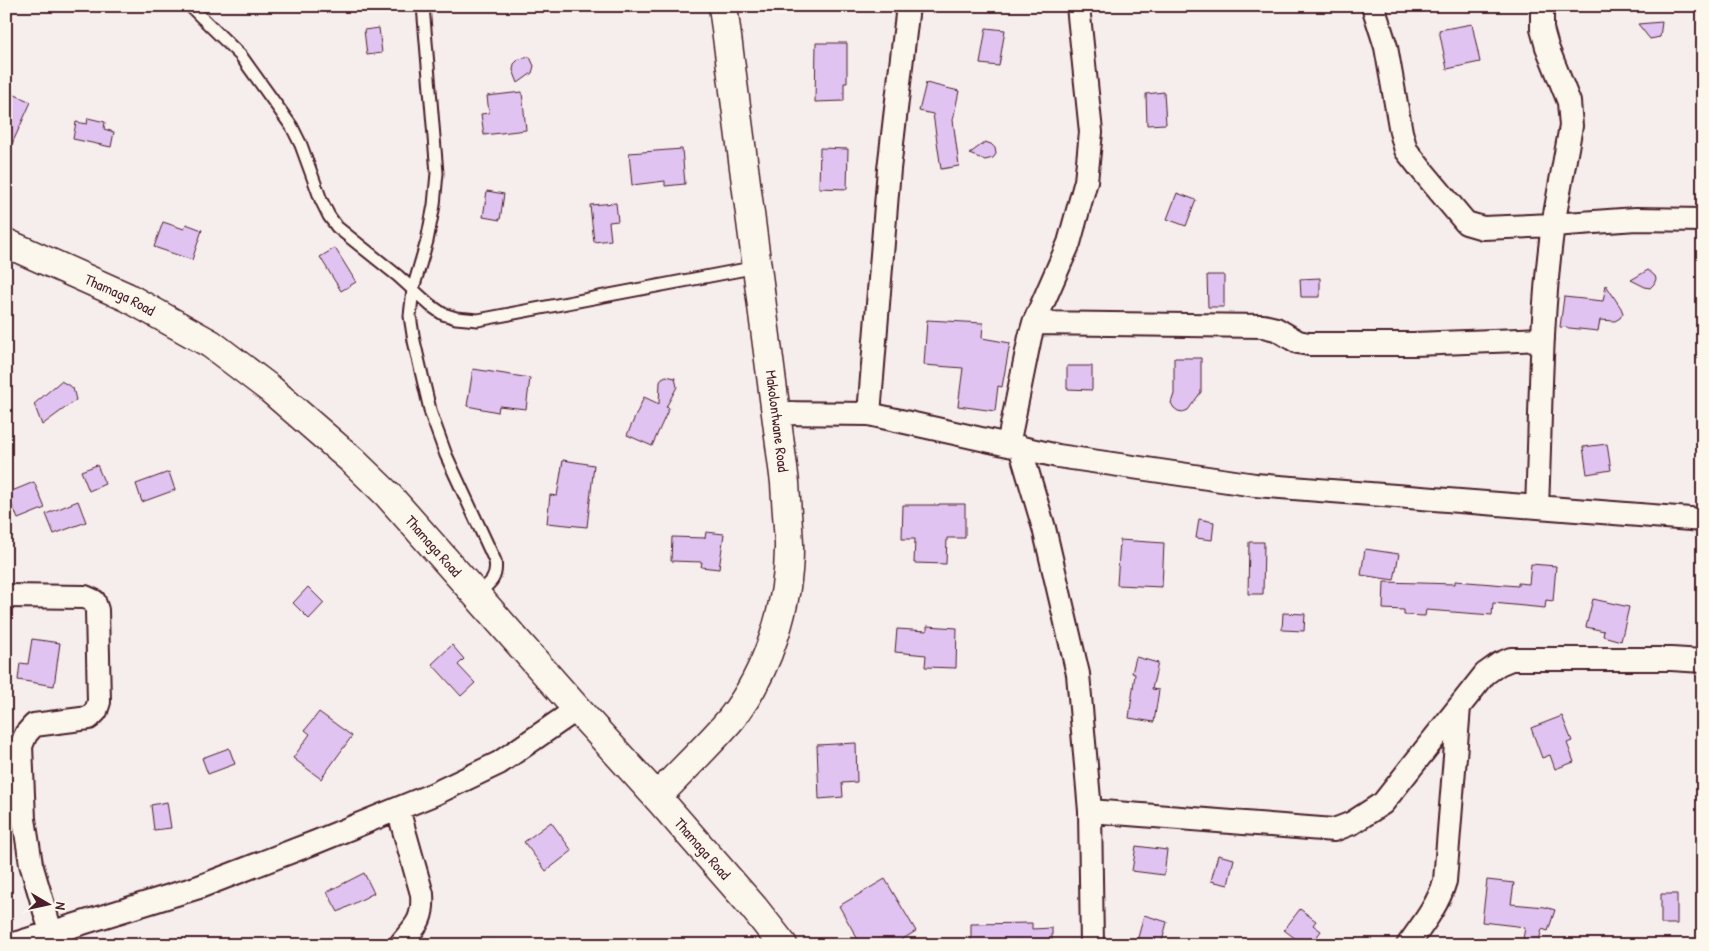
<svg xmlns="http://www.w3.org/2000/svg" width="1709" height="951" font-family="'Patrick Hand',sans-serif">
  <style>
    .building { fill: #e0c3f1; stroke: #4a1f2b }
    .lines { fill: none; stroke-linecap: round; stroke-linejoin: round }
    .service-casing { stroke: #4a1f2b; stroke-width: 15 }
    .minor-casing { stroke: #4a1f2b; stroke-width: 26 }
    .secondary-casing { stroke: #4a1f2b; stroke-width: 31 }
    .service { stroke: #fbf7ec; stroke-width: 11 }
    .minor { stroke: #fbf7ec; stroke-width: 22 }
    .secondary { stroke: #fbf7ec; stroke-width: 28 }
    .labels { text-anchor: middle; stroke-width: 4; stroke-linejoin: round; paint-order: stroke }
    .street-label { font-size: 15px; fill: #4a1f2b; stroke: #fbf7ec }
  </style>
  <rect width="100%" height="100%" fill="#f6eded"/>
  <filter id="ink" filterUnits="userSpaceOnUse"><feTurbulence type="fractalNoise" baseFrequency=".02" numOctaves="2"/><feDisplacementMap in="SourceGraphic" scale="10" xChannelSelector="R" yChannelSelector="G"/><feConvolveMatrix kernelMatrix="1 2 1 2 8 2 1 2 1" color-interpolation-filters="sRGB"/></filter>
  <g filter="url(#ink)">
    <path class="building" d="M 1662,22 L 1660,37 L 1650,39 L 1638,24 Z
      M 1472,24 L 1480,62 L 1447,69 L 1439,30 Z
      M 379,28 L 382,53 L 367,55 L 364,30 Z
      M 986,28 L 1005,30 L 999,66 L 980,64 Z
      M 816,43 L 847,43 L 847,83 L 844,83 L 844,101 L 815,102 Z
      M 530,57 L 534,66 L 532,73 L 518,83 L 513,70 L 514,64 L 519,59 Z
      M 926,83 L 959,91 L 953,120 L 959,166 L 941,169 L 933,114 L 919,111 Z
      M 6,91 L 31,102 L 6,157 Z
      M 522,92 L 526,130 L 484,135 L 481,114 L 489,113 L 487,96 Z
      M 1164,92 L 1166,124 L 1147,125 L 1146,94 Z
      M 88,118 L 105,122 L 104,129 L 114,132 L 111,147 L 73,139 L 76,122 L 87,124 Z
      M 985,142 L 991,144 L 995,148 L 996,154 L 993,158 L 985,160 L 969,154 Z
      M 820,148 L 848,149 L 847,189 L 819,188 Z
      M 682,149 L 685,184 L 665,186 L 665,181 L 632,185 L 629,153 Z
      M 487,191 L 504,194 L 500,220 L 483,217 Z
      M 1177,193 L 1196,200 L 1186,226 L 1167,219 Z
      M 616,203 L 618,221 L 609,222 L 611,240 L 594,242 L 590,205 Z
      M 163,222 L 184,229 L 186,224 L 202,230 L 192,260 L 154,247 Z
      M 335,248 L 356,282 L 341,291 L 320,257 Z
      M 1648,270 L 1655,276 L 1656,279 L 1654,284 L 1650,288 L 1645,287 L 1631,280 Z
      M 1207,275 L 1224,275 L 1224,307 L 1208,307 Z
      M 1320,278 L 1320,297 L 1301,297 L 1300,279 Z
      M 1606,285 L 1621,308 L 1623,313 L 1620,318 L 1615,321 L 1600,320 L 1598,331 L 1560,327 L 1564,297 L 1603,301 Z
      M 927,320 L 983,323 L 982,338 L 1010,343 L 1002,387 L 998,386 L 995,411 L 958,406 L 963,368 L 924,365 Z
      M 1174,358 L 1201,358 L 1201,392 L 1188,410 L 1183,412 L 1178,411 L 1174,408 L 1171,403 L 1174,394 Z
      M 1067,366 L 1092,366 L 1092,390 L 1067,389 Z
      M 473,369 L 530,378 L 526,409 L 499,406 L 498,412 L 467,406 Z
      M 666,376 L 675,378 L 677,387 L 666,407 L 669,408 L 652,446 L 627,435 L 644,397 L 659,404 L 660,382 L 662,378 Z
      M 61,381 L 73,388 L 76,400 L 42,425 L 34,404 Z
      M 1607,444 L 1611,470 L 1587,474 L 1583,447 Z
      M 563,460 L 594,465 L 587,527 L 547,523 L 550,495 L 557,496 Z
      M 97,465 L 105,484 L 89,491 L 81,471 Z
      M 169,472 L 175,490 L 142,502 L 136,484 Z
      M 34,482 L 45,508 L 18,519 L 7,493 Z
      M 78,501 L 86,522 L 54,534 L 46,514 Z
      M 939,504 L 965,504 L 965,538 L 947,538 L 946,564 L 914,563 L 915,539 L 902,539 L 903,505 L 939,505 Z
      M 1199,519 L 1214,522 L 1212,540 L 1196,538 Z
      M 706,532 L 724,534 L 719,569 L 701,567 L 702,562 L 671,561 L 672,537 L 705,538 Z
      M 1120,540 L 1164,543 L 1162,587 L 1117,585 Z
      M 1249,542 L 1264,542 L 1263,594 L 1248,594 Z
      M 1365,549 L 1399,554 L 1394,580 L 1361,575 Z
      M 1531,564 L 1556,566 L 1553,601 L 1546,600 L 1545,608 L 1493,603 L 1492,615 L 1426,610 L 1425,616 L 1404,615 L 1404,610 L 1383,609 L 1384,582 L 1455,584 L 1455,581 L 1518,586 L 1518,583 L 1529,584 Z
      M 308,587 L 324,603 L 309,619 L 293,603 Z
      M 1593,599 L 1629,607 L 1621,641 L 1603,636 L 1604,631 L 1586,627 Z
      M 1283,613 L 1305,614 L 1304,631 L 1282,630 Z
      M 927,626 L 957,628 L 956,668 L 925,667 L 926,655 L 895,652 L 897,629 L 927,631 Z
      M 32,639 L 60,643 L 54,686 L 18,680 L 20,663 L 28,664 Z
      M 452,645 L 464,659 L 458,665 L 475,683 L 461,696 L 432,664 Z
      M 1136,657 L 1158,663 L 1152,689 L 1159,690 L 1154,722 L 1129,718 L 1135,674 L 1132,673 Z
      M 319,712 L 352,736 L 321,779 L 293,758 L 310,734 L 305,730 Z
      M 1562,716 L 1572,741 L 1567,743 L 1574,762 L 1555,769 L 1550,755 L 1542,758 L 1531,728 Z
      M 856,743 L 857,782 L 842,783 L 843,797 L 819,799 L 817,745 Z
      M 229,748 L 235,764 L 208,774 L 202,758 Z
      M 167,802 L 171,828 L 154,830 L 151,805 Z
      M 551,822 L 572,851 L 546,871 L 524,842 Z
      M 1136,846 L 1167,850 L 1164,875 L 1132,871 Z
      M 1218,855 L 1234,859 L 1228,885 L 1211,881 Z
      M 364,873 L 374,893 L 338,912 L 327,892 Z
      M 885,879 L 916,931 L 893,945 L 861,945 L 839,906 Z
      M 1487,880 L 1514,883 L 1511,904 L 1545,907 L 1555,910 L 1548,931 L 1542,929 L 1538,945 L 1522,945 L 1525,927 L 1482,922 Z
      M 1661,894 L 1677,894 L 1677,924 L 1661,924 Z
      M 1300,909 L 1316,921 L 1313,925 L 1321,931 L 1311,945 L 1304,945 L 1284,930 Z
      M 1144,915 L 1167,922 L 1161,945 L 1136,945 Z
      M 1032,923 L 1032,929 L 1052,928 L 1052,945 L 971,945 L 971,924 Z"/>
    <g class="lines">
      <defs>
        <path id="service" d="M 190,6 L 241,56 L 292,127 L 301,145 L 321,200 L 329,216 L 337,227 L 398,276 L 430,305 L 443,314 L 456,318 L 478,320 L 757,267
          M 423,6 L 437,173 L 434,205 L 427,241 L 413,289 L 410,316 L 414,341 L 431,414 L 446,455 L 495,561 C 498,579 489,584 476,595"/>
        <path id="minor" d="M 1373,6 L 1386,47 L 1401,132 L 1406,150 L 1420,168 L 1466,223 L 1483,228 L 1553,225 C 1540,318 1541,413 1537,507
          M 1542,6 L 1542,29 L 1547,47 L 1569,102 L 1571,126 L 1553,225 L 1636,219 L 1703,220
          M 1034,323 L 1263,326 L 1276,329 L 1298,342 L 1309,344 L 1414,344 L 1543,339
          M 776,413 L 869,414 L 1058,456 L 1255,485 L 1703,520
          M 869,414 L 889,169 L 908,6
          M 1008,445 L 1030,337 L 1034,323 L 1069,243 L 1086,181 L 1091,132 L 1078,6
          M 1020,447 L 1044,528 L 1078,674 L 1090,811 L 1092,945
          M 6,596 L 85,597 L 94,601 L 97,610 L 99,702 L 96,711 L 89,718 L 34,725 L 26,734 L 21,746 L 24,819 L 31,864 L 51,932
          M 398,809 L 422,894 C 424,921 415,926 400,945
          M 1090,811 L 1334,830 L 1352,823 L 1383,803 L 1485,674 L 1499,664 L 1511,659 L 1671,659 L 1703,661
          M 11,945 L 199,887 L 316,842 L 434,794 L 499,763 L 577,709
          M 1408,945 C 1423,924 1438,905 1445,881 L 1459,707"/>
        <g id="secondary">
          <path id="s1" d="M 6,243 L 127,297 L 211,344 L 269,388 L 353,461 L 388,495 L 577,709 L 657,797 L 754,908 L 783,945"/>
          <path d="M 657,797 C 681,771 708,746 731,719 C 768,672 790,603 789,544 C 788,524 786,503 785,483 L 723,6"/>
        </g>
      </defs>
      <use href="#service" class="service-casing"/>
      <use href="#minor" class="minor-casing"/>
      <use href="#secondary" class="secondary-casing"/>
      <use href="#service" class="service"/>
      <use href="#minor" class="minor"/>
      <use href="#secondary" class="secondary"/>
    </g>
  </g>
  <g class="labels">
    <g class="street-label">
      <text dy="5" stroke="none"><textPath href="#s1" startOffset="125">Thamaga Road</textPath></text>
      <text transform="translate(777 421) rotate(83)" y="5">Makolontwane Road</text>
      <text dy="5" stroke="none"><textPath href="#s1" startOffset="530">Thamaga Road</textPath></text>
      <text dy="5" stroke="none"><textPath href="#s1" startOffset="935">Thamaga Road</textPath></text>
    </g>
  </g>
  <rect width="1709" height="951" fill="none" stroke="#fbf7ec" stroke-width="25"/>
  <rect x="12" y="12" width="1684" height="926" fill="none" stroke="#4a1f2b" stroke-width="2" filter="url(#ink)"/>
  <g transform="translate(48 904) rotate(99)" stroke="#fbf7ec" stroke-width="4" paint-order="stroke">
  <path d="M0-4L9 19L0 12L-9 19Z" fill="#4a1f2b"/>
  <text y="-8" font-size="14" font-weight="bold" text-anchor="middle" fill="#4a1f2b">N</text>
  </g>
</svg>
